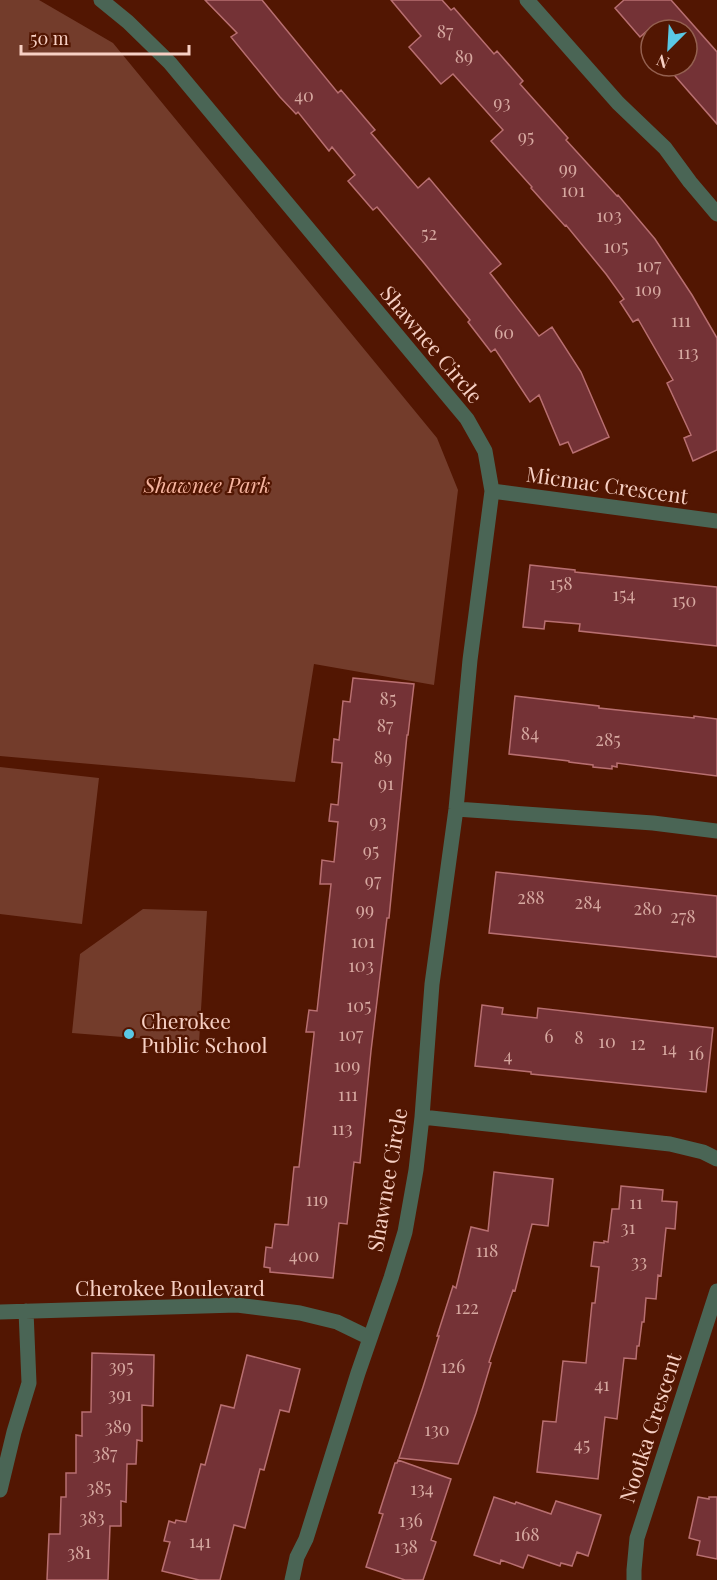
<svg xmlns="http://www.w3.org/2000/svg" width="717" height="1580" font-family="'Playfair Display',serif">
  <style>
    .green { fill: #733c2b }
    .building { fill: #743236; stroke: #b86f71; stroke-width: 1.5 }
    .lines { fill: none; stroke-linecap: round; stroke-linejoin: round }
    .minor { stroke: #4a6555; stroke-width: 15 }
    .poi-dot { fill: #5ac8e5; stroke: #521602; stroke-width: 2 }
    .labels { text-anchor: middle; stroke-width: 4.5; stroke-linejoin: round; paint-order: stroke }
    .number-label { font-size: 18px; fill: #d6a8a0 }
    .street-label { font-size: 21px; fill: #f7d0c4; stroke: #521602 }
    .park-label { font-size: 21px; font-style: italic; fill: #f7b5a0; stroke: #521602 }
    .poi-label { font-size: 21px; fill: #f7d0c4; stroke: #521602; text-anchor: start }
  </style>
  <rect width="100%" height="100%" fill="#521602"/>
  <path class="green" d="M 0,0 L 39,0 L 113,43 L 437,438 L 458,490 L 434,685 L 314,664 L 295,782 L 0,756 Z
    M 0,767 L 99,778 L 82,924 L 0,914 Z
    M 143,909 L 207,911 L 199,1043 L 72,1033 L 80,954 Z"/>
  <path class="building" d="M 205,0 L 262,0 L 338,93 L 341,90 L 375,130 L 371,133 L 418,188 L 429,178 L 501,264 L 490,273 L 539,336 L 552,327 L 581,372 L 609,437 L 573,453 L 568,442 L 560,445 L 539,395 L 530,402 L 495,349 L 491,352 L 468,322 L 470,320 L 424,263 L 377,207 L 373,210 L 348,181 L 355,175 L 332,147 L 329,151 L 298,112 L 296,114 L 280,97 L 231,37 L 237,33 Z
    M 391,0 L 442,0 L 451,10 L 454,8 L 494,54 L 497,51 L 523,81 L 520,84 L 568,138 L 566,140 L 617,196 L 618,195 L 655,239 L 692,295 L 717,338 L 717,450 L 693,461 L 684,438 L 691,435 L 667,383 L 673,380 L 638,319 L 633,322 L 620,302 L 624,299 L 606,274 L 566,225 L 565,226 L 547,206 L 531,188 L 532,187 L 491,141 L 503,130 L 453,74 L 441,84 L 409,47 L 421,36 Z
    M 624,0 L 671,0 L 717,52 L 717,124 L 675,76 L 675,69 L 678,66 L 687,66 L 687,30 L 648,30 L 640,37 L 615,8 Z
    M 530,565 L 575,570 L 575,572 L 717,587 L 717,646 L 579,631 L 580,624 L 545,621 L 544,629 L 523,627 Z
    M 353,678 L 414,684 L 408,735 L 407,735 L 389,918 L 387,918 L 371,1051 L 360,1163 L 354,1162 L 347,1224 L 339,1223 L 333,1278 L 270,1272 L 270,1268 L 264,1267 L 266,1247 L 272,1248 L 275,1224 L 288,1225 L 294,1167 L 299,1167 L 314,1034 L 314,1032 L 306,1032 L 309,1010 L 317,1011 L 331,884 L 320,884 L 322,860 L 334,862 L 338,822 L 329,821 L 331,804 L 338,805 L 342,763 L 332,762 L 334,739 L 339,740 L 343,701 L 350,702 Z
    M 515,696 L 599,706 L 599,708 L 694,718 L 694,716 L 717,719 L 717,776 L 617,763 L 617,767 L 612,766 L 612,769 L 593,767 L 593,765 L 569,762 L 569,761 L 509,754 Z
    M 496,872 L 717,896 L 717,957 L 489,933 Z
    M 482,1005 L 503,1008 L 502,1014 L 537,1018 L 538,1008 L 713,1028 L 706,1092 L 531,1074 L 531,1072 L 475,1066 Z
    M 494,1172 L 553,1179 L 548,1226 L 532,1224 L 515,1291 L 513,1290 L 489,1362 L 491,1363 L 476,1413 L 458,1464 L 399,1458 L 423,1387 L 439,1336 L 437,1336 L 453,1286 L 456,1288 L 471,1227 L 488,1231 Z
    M 621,1186 L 663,1190 L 662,1201 L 677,1202 L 675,1229 L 666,1228 L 661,1276 L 658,1275 L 656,1299 L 646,1298 L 644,1322 L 642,1322 L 639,1346 L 637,1346 L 636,1359 L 624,1358 L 617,1419 L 605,1417 L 598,1479 L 537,1472 L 543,1421 L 556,1422 L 563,1361 L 586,1363 L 592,1303 L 595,1303 L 599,1267 L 591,1266 L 594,1242 L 604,1243 L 604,1241 L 608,1242 L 612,1209 L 619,1209 Z
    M 92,1353 L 154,1355 L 153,1406 L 142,1405 L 142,1441 L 137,1440 L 136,1464 L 127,1464 L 126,1502 L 121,1501 L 121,1526 L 110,1526 L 108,1580 L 47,1580 L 49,1534 L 60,1534 L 61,1497 L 66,1497 L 66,1473 L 76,1473 L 76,1435 L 82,1436 L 82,1412 L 91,1412 Z
    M 247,1355 L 300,1369 L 289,1412 L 280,1410 L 264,1470 L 260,1469 L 245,1528 L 234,1525 L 220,1580 L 199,1580 L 162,1571 L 170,1542 L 164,1541 L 169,1521 L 175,1523 L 176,1520 L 186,1522 L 201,1464 L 205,1465 L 221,1405 L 234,1408 Z
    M 398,1460 L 451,1479 L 431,1540 L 436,1542 L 423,1580 L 405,1580 L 366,1567 L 383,1514 L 379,1513 L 395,1463 L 397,1463 Z
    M 494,1497 L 515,1504 L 516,1502 L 551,1514 L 556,1501 L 601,1515 L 588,1556 L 577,1552 L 572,1566 L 561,1563 L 560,1566 L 528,1555 L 523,1568 L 501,1560 L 500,1564 L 474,1555 Z
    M 698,1497 L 709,1499 L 709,1497 L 717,1497 L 717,1559 L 697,1555 L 700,1541 L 689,1538 Z"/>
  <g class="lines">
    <path class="minor" d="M 101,0 L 128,22 L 170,63 L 467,419 L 485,451 L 492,491 L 470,660 L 456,809 L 432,984 L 422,1117 L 416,1170 L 405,1232 L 391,1278 L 358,1373 L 306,1539 L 297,1557 L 292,1580
      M 527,0 L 618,103 L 665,148 L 690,182 L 717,214
      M 492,491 L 717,521
      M 456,809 L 653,823 L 717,831
      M 422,1117 L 670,1144 L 703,1152 L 717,1159
      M 0,1312 L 237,1305 L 300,1313 L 337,1322 L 370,1338
      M 0,1490 L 14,1432 L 29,1383 L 26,1311
      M 634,1580 L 634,1570 L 637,1538 L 717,1291"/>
  </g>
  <circle class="poi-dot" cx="129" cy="1034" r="6"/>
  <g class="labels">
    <g class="number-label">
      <text x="445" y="38">87</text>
      <text x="464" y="63">89</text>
      <text x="304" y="102">40</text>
      <text x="502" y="109">93</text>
      <text x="526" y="143">95</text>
      <text x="568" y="175">99</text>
      <text x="573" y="197">101</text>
      <text x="609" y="222">103</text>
      <text x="429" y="240">52</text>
      <text x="616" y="253">105</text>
      <text x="649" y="272">107</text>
      <text x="648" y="296">109</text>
      <text x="681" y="327">111</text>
      <text x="504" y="339">60</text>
      <text x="688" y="359">113</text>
      <text x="561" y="590">158</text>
      <text x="624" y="601">154</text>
      <text x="684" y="607">150</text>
      <text x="388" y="705">85</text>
      <text x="385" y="732">87</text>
      <text x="530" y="740">84</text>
      <text x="608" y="746">285</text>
      <text x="383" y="764">89</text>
      <text x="386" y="790">91</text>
      <text x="378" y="828">93</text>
      <text x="371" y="857">95</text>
      <text x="373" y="887">97</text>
      <text x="531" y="904">288</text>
      <text x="588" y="909">284</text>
      <text x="648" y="915">280</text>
      <text x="365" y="916">99</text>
      <text x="683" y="923">278</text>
      <text x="363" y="948">101</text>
      <text x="361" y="972">103</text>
      <text x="359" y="1012">105</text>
      <text x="351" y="1041">107</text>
      <text x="549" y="1043">6</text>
      <text x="579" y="1044">8</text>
      <text x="607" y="1048">10</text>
      <text x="638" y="1050">12</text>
      <text x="669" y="1055">14</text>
      <text x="696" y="1060">16</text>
      <text x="508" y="1062">4</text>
      <text x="347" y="1072">109</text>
      <text x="348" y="1101">111</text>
      <text x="342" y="1135">113</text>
      <text x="317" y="1206">119</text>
      <text x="636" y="1209">11</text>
      <text x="628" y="1234">31</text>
      <text x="487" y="1257">118</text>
      <text x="304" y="1262">400</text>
      <text x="639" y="1268">33</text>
      <text x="467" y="1314">122</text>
      <text x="121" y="1373">395</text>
      <text x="453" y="1373">126</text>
      <text x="602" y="1391">41</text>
      <text x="120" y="1401">391</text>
      <text x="118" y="1433">389</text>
      <text x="437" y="1436">130</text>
      <text x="582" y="1451">45</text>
      <text x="105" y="1460">387</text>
      <text x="99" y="1494">385</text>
      <text x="422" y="1495">134</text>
      <text x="92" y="1524">383</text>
      <text x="411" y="1527">136</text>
      <text x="527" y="1541">168</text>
      <text x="200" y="1548">141</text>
      <text x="406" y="1553">138</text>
      <text x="79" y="1559">381</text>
    </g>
    <g class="street-label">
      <text transform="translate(431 345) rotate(50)" y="7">Shawnee Circle</text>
      <text transform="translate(607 486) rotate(8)" y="7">Micmac Crescent</text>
      <text transform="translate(388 1180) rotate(-80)" y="7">Shawnee Circle</text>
      <text x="170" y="1296">Cherokee Boulevard</text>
      <text transform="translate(651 1428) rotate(-72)" y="7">Nootka Crescent</text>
    </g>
    <g class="park-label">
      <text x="207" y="493">Shawnee Park</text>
    </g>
    <g class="poi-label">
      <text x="141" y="1029">Cherokee<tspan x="141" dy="24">Public School</tspan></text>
    </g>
  </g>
  <g transform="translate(669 48) rotate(204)"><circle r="28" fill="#521602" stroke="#946050" stroke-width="1.5"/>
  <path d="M0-4.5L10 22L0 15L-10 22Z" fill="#5ac8e5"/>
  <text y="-9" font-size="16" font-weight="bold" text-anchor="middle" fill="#f7d0c4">N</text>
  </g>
  <path d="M21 45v9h168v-9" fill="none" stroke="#f7d0c4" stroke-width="3"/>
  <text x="30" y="45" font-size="18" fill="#f7d0c4" stroke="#521602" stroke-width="4.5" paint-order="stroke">50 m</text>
</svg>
